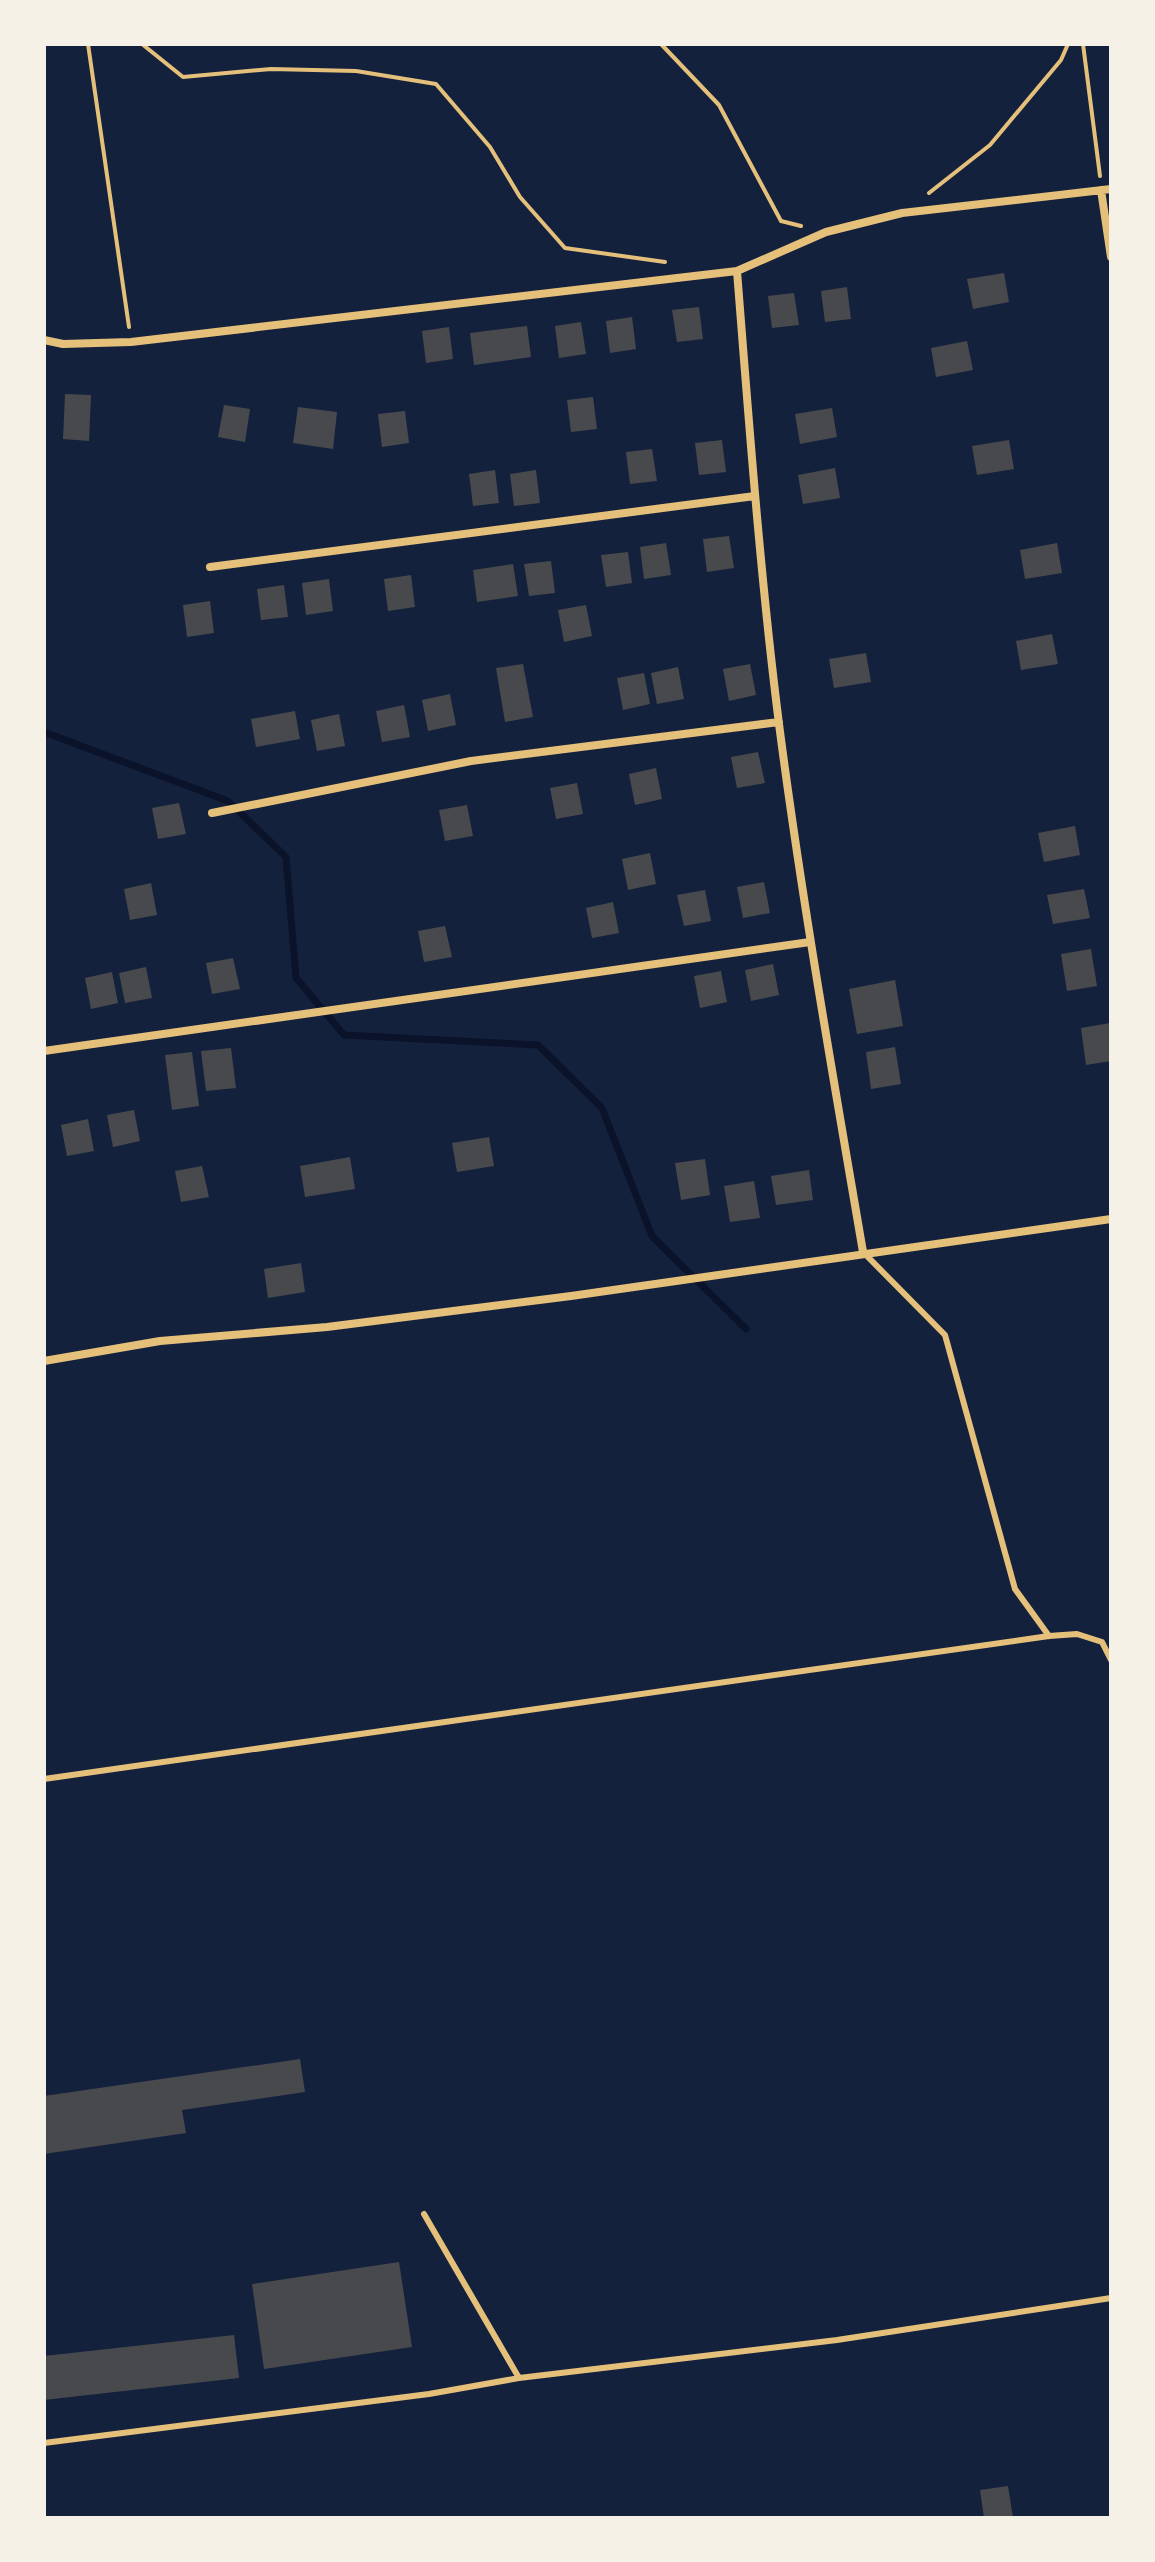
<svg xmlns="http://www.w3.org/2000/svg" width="1155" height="2562" font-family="'DM Sans',sans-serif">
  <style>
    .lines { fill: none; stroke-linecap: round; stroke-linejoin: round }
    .stream { stroke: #0b132b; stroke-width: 7 }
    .building { fill: #48494c }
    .path { stroke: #e5c07b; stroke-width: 4 }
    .service { stroke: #e5c07b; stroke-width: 6 }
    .minor { stroke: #e5c07b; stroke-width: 8 }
  </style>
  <rect width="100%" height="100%" fill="#14213d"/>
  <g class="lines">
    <path class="stream" d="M 44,732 L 228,801 L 286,857 L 296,978 L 344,1035 L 538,1045 L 602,1108 L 652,1236 L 746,1329"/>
  </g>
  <path class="building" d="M 1004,273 L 1009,302 L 973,309 L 967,279 Z
    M 847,287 L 851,319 L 825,322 L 821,291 Z
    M 794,293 L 799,325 L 772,328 L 768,296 Z
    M 699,307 L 703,339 L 677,342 L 672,310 Z
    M 632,317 L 636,349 L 610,353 L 606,321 Z
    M 581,322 L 586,354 L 559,358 L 555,326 Z
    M 527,326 L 531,357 L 474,365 L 470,333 Z
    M 449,327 L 453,359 L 426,363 L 422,331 Z
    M 967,341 L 973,370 L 936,377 L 931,348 Z
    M 65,394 L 91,395 L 89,441 L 63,439 Z
    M 593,397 L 597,429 L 571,432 L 567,400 Z
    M 224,405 L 250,409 L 245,442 L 218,437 Z
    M 298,407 L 337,412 L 333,449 L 293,443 Z
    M 832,408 L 837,437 L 800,444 L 795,414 Z
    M 405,411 L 409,443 L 382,447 L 378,414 Z
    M 722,440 L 726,472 L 699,475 L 695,443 Z
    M 1009,440 L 1014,469 L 977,475 L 972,446 Z
    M 652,449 L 657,481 L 630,484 L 626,452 Z
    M 835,468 L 840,498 L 803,504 L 798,475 Z
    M 495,470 L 499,503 L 473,506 L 469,474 Z
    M 536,470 L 540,503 L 514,506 L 510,474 Z
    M 729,536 L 734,568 L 707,572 L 703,539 Z
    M 666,543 L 671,575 L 644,579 L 640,547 Z
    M 1057,543 L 1062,573 L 1025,579 L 1020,550 Z
    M 628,552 L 632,583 L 606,587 L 601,555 Z
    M 551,561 L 555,593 L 529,596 L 524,564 Z
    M 513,564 L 518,596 L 477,602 L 473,570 Z
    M 411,575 L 415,607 L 388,611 L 384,579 Z
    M 329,579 L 333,611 L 306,615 L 302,583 Z
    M 284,585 L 288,617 L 261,620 L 257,589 Z
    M 210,601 L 214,633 L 187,637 L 183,605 Z
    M 586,605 L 592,636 L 564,642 L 558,610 Z
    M 1052,634 L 1058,664 L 1021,670 L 1016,641 Z
    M 866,653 L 871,682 L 834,688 L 829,659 Z
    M 523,664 L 533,717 L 505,722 L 496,668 Z
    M 750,664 L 756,695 L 729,701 L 723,669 Z
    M 678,667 L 684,699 L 657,704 L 651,673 Z
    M 644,673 L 650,704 L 623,710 L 617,678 Z
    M 450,694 L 456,725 L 428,731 L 422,700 Z
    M 404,705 L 410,737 L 382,742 L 376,711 Z
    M 295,711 L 300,739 L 256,747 L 251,719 Z
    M 339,714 L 345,746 L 317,751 L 311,720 Z
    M 758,752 L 765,783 L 737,788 L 731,757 Z
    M 656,768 L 662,799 L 635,805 L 629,774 Z
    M 577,783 L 583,814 L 556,819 L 550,788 Z
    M 179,803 L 186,834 L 158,839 L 152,808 Z
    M 467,805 L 473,836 L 445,841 L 439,810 Z
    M 1075,826 L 1080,855 L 1044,862 L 1038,833 Z
    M 650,853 L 656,884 L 628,890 L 622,859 Z
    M 764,882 L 770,913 L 743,918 L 737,887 Z
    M 151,883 L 157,915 L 130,920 L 124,889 Z
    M 1084,889 L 1090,918 L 1053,924 L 1047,895 Z
    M 705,890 L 711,921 L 684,926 L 677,895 Z
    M 613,902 L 619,933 L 592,938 L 586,908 Z
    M 445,926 L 452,957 L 424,962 L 418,931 Z
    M 1091,949 L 1097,986 L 1067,991 L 1061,954 Z
    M 233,958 L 240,989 L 212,994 L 206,963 Z
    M 773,964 L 779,995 L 751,1001 L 745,970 Z
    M 146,967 L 152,998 L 125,1003 L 119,973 Z
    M 721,971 L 727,1002 L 700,1008 L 694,976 Z
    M 112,972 L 118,1003 L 91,1009 L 85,978 Z
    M 895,980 L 903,1026 L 857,1034 L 849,989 Z
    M 1110,1023 L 1111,1061 L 1086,1065 L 1081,1028 Z
    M 895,1047 L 901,1084 L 871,1089 L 866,1052 Z
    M 231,1048 L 236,1088 L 206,1091 L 201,1051 Z
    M 192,1052 L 199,1106 L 172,1110 L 165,1055 Z
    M 134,1110 L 140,1141 L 113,1147 L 107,1115 Z
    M 88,1119 L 94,1151 L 67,1156 L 61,1125 Z
    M 489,1137 L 494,1166 L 457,1172 L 452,1143 Z
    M 350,1157 L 355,1189 L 305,1197 L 300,1166 Z
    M 705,1159 L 710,1195 L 681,1200 L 675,1163 Z
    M 202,1166 L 209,1197 L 181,1202 L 175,1171 Z
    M 809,1170 L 813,1200 L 776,1205 L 771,1176 Z
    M 754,1181 L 760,1218 L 730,1222 L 724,1186 Z
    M 301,1263 L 305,1292 L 268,1298 L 264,1269 Z
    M 300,2059 L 305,2092 L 182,2110 L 186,2133 L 44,2154 L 44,2096 Z
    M 399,2262 L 412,2347 L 264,2369 L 252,2284 Z
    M 234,2335 L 239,2378 L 44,2400 L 44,2356 Z
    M 1008,2486 L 1013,2518 L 984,2518 L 980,2490 Z"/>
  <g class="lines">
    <path class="path" d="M 88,44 L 129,327
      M 142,44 L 183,77 L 271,69 L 356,71 L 436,84 L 490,147 L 520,197 L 565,248 L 665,262
      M 661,44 L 719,105 L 781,221 L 801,226
      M 1083,44 L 1100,176
      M 929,193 L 990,145 L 1061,60 L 1068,44"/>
    <path class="service" d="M 864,1253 L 945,1335 L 1015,1589 L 1049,1636
      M 44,1779 L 1049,1636 L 1077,1634 L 1102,1642 L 1111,1660
      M 424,2214 L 519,2378 L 837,2340 L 1111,2298
      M 44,2443 L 429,2394 L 519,2378"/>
    <path class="minor" d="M 1101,190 L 1111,257
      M 737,271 C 749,422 760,574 779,724 C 802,901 833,1076 863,1252
      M 44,340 L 63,344 L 131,342 L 737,271 L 826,232 L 902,213 L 1111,189
      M 210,567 L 755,496
      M 212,813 L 471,761 L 779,722
      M 44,1051 L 810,942
      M 44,1361 L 160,1341 L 327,1327 L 571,1296 L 1111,1219"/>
  </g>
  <rect width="1155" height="2562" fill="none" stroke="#f6f1e7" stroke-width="92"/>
</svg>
